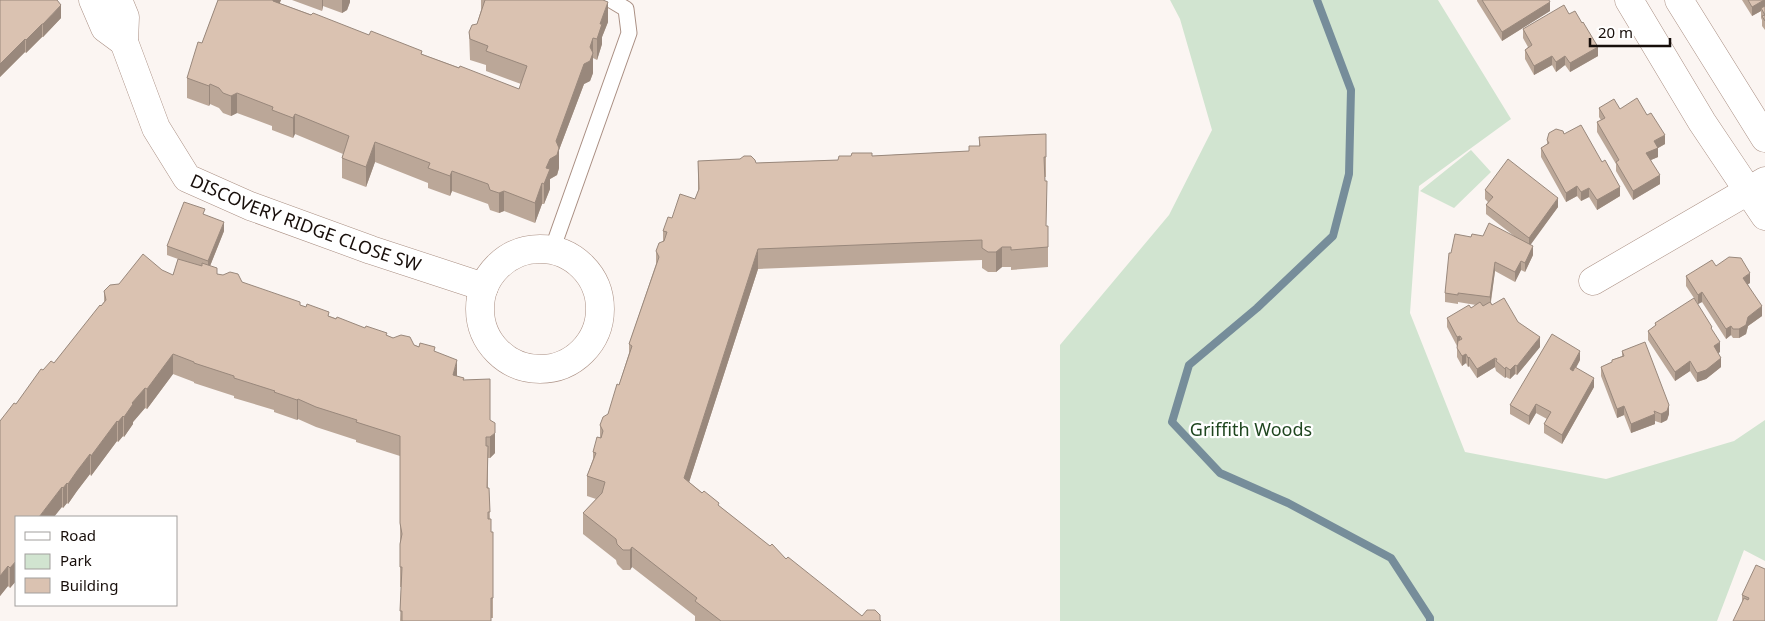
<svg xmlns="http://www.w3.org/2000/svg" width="1765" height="621" font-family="'Noto Sans',sans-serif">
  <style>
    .green { fill: #d1e4d0 }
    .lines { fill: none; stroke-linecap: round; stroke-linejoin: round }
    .stream { stroke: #768d9a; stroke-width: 8 }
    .lane-casing { stroke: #aa8f83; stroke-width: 17 }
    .street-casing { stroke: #aa8f83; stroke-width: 29 }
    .lane { stroke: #fff; stroke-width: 15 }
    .street { stroke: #fff; stroke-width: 28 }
    .wall { fill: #bba798 }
    .shaded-wall { fill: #99887c }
    .building { fill: #dac2b1; stroke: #99887c }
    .labels { text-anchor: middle; stroke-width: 4.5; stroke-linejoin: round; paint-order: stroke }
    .street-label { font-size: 18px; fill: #170e0a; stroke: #fff }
    .park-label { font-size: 18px; fill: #1f461f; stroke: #fff }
  </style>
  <rect width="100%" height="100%" fill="#fbf5f2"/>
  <path class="green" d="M 1170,0 L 1438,0 L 1511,119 L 1419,186 L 1410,313 L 1465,452 L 1606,479 L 1734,441 L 1765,420 L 1765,561 L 1744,550 L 1717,621 L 1060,621 L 1060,345 L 1169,215 L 1212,130 L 1180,19 Z
    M 1471,150 L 1491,172 L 1454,208 L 1420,191 Z"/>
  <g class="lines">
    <path class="stream" d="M 1317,0 L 1351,90 L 1349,174 L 1333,236 L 1257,308 L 1189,365 L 1172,422 L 1220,473 L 1288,503 L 1391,558 L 1430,618 L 1430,621"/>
    <defs>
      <path id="lane" d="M 552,250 L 629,33 L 626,9 L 611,0"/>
      <g id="street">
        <path d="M 93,0 L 105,28 L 124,42"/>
        <path id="s1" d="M 118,0 L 125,17 L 124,42 L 156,128 L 187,178 L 250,206 L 371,250 L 484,287"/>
        <path d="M 1629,0 L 1702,122 L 1765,216"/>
        <path d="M 1679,0 L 1765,138"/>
        <circle cx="540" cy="309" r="60"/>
        <path d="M 1593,281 L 1765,181"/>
      </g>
    </defs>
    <use href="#lane" class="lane-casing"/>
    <use href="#street" class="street-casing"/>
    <use href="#lane" class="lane"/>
    <use href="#street" class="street"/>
  </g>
  <path class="wall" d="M 0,0 L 61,18 L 43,37 L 42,37 L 26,53 L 25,52 L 0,77 Z
    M 218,0 L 281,0 L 279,3 L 519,89 L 521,84 L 486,71 L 486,65 L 470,60 L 469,32 L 477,24 L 481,10 L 481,0 L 603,0 L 608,22 L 602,37 L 602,44 L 597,60 L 593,58 L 593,73 L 590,81 L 584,84 L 559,150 L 559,168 L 557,175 L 550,179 L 550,189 L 544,204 L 542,204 L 535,223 L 504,211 L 499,213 L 490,210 L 488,204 L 452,191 L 450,196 L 428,188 L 428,183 L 375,162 L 366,187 L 342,178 L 342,158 L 343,154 L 295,134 L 293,138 L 272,130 L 272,126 L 237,113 L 231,116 L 223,113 L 219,108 L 210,104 L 209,106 L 187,98 L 187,78 L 202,43 Z
    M 292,0 L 350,0 L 350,2 L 347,10 L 342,13 L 323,6 L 322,11 Z
    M 1477,0 L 1549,0 L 1550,11 L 1502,41 L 1477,1 Z
    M 1742,0 L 1765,0 L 1765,30 L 1762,26 L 1762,20 L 1761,18 L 1761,11 L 1752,16 Z
    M 1569,14 L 1598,56 L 1570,72 L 1565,65 L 1556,72 L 1552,65 L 1534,75 L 1525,59 L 1525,50 L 1528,47 L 1523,38 L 1523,29 Z
    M 1599,108 L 1620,109 L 1647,115 L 1665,144 L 1658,148 L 1658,157 L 1651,160 L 1660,184 L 1633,200 L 1616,171 L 1616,164 L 1597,132 L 1597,122 L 1601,120 L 1599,117 Z
    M 1046,134 L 1046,177 L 1045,177 L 1046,226 L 1048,226 L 1048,267 L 1011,270 L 1011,267 L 1002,267 L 996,272 L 988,272 L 982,268 L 982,260 L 758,269 L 689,482 L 786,559 L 862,616 L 881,621 L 695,621 L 695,616 L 632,567 L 630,570 L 623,570 L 617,564 L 616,560 L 583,534 L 583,513 L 596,499 L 587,496 L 587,476 L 593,459 L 593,452 L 600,438 L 600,425 L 608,414 L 619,385 L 629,353 L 629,344 L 656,264 L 656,251 L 663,241 L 663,231 L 672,218 L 695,199 L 698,191 L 698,161 L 756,163 L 838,160 L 872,156 L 969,151 L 979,146 L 979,137 Z
    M 1564,134 L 1620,196 L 1597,210 L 1589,197 L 1581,201 L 1577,196 L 1566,202 L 1541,157 L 1541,148 L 1547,144 L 1547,140 Z
    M 1485,190 L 1558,207 L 1530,244 L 1533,255 L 1525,272 L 1521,270 L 1515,282 L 1495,271 L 1491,302 L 1492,305 L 1518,322 L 1540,347 L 1517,375 L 1515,374 L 1510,379 L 1506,377 L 1505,378 L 1496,371 L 1495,367 L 1477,378 L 1469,366 L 1468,367 L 1466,363 L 1462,366 L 1457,357 L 1457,346 L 1447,327 L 1447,318 L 1471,308 L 1476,305 L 1458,302 L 1458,304 L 1445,302 L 1445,293 L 1451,253 L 1483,236 L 1514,236 L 1486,214 L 1486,205 L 1488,202 L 1485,199 Z
    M 205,215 L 224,231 L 210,266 L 217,274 L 329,316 L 435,352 L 457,376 L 464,380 L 490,420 L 495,453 L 490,458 L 488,458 L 488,488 L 489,488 L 490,519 L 491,532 L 493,532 L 493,618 L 491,618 L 491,621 L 400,621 L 401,587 L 400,587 L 400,456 L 356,442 L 356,440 L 316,427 L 298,419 L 297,420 L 274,412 L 274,410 L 234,398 L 234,396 L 194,383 L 194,382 L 173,374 L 147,409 L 145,408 L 133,422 L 133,424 L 124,437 L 123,436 L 118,442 L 117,441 L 91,476 L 90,474 L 77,491 L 68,504 L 67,503 L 63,508 L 62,507 L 16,517 L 16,581 L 10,588 L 8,586 L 0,596 L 0,421 L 16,404 L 43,370 L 54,363 L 101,306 L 104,302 L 104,291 L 119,284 L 173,275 L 178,259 L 167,255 L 167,246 Z
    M 1716,266 L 1750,283 L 1748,284 L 1762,316 L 1748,326 L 1746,334 L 1739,338 L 1733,338 L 1731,335 L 1726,339 L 1702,302 L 1698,304 L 1686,286 L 1686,276 Z
    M 1655,323 L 1712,330 L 1720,352 L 1718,353 L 1721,367 L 1706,379 L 1697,382 L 1690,371 L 1675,381 L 1648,340 L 1648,331 L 1655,326 Z
    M 1622,351 L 1669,414 L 1667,420 L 1661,423 L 1655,421 L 1655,424 L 1631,433 L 1624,415 L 1617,418 L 1601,376 L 1601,367 L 1612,362 L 1612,360 L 1622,356 Z
    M 1580,360 L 1576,368 L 1594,387 L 1562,444 L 1544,433 L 1544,424 L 1547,419 L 1536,413 L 1529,425 L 1510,414 L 1510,405 Z
    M 1765,569 L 1765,621 L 1742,601 L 1742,595 Z"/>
  <path class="shaded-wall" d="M 273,0 L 281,0 L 273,21 Z
    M 322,0 L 323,0 L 323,6 L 322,11 Z
    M 342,0 L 350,0 L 350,2 L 347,10 L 342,13 Z
    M 1764,0 L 1765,0 L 1765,8 L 1761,8 L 1761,11 L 1752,16 L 1752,7 Z
    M 608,2 L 608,22 L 602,37 L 602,44 L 597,60 L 597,39 L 600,24 Z
    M 1550,2 L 1550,11 L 1502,41 L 1502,32 Z
    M 61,5 L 61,18 L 43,37 L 43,24 Z
    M 42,24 L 42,37 L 26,53 L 26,40 Z
    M 593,38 L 593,73 L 590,81 L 584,84 L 559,150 L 559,168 L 557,175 L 550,179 L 550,189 L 544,204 L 544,184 L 546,168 Z
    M 25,39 L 25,52 L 0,77 L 0,64 Z
    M 1598,47 L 1598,56 L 1570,72 L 1570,63 Z
    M 1552,56 L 1552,65 L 1534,75 L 1534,66 Z
    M 1565,56 L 1565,65 L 1556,72 L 1556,62 Z
    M 210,84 L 210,104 L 209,106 L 209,86 Z
    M 237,93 L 237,113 L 231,116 L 231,96 Z
    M 295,114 L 295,134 L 293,138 L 293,118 Z
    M 1665,135 L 1665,144 L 1658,148 L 1658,157 L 1646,162 L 1646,153 L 1654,141 Z
    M 375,142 L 375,162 L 366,187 L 366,167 Z
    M 452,171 L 452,191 L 450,196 L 450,176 Z
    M 1660,175 L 1660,184 L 1633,200 L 1633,191 Z
    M 542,183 L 542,204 L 535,223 L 535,203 Z
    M 1577,186 L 1577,196 L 1566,202 L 1566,193 Z
    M 1620,187 L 1620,196 L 1597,210 L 1597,200 Z
    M 1589,188 L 1589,197 L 1581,201 L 1581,192 Z
    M 504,191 L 504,211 L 499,213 L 499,193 Z
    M 1558,198 L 1558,207 L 1529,247 L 1529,238 Z
    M 224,222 L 224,231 L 208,271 L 208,261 Z
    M 1533,246 L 1533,255 L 1525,272 L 1525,263 Z
    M 1002,247 L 1002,267 L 996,272 L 996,252 Z
    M 758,249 L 758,269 L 684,498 L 684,478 Z
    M 1521,261 L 1521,270 L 1515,282 L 1515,272 Z
    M 1495,262 L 1495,271 L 1490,306 L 1490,297 Z
    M 1750,273 L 1750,283 L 1743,287 L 1743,278 Z
    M 1702,292 L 1702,302 L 1698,304 L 1698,295 Z
    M 1762,306 L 1762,316 L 1748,326 L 1746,334 L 1739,338 L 1739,329 L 1748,317 Z
    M 1731,326 L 1731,335 L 1726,339 L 1726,329 Z
    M 1460,336 L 1460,345 L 1457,347 L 1457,337 Z
    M 1540,337 L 1540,347 L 1517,375 L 1517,366 Z
    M 1720,342 L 1720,352 L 1714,356 L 1714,346 Z
    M 1580,351 L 1580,360 L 1570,378 L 1570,369 Z
    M 173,354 L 173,374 L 147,409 L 147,389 Z
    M 1466,354 L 1466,363 L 1462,366 L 1462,356 Z
    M 1469,357 L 1469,366 L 1468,367 L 1468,358 Z
    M 1495,358 L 1495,367 L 1477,378 L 1477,369 Z
    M 1721,358 L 1721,367 L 1706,379 L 1697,382 L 1697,373 Z
    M 457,360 L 457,380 L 453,375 Z
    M 1690,361 L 1690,371 L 1675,381 L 1675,372 Z
    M 1515,365 L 1515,374 L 1510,379 L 1510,370 Z
    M 1506,367 L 1506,377 L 1505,378 L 1505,369 Z
    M 1594,378 L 1594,387 L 1562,444 L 1562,435 Z
    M 145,388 L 145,408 L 133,422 L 133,424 L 124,437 L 124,417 L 132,403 Z
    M 298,399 L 298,419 L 297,420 L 297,400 Z
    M 1536,404 L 1536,413 L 1529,425 L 1529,416 Z
    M 1669,405 L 1669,414 L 1667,420 L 1661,423 L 1661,414 Z
    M 1624,406 L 1624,415 L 1617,418 L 1617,409 Z
    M 1655,414 L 1655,424 L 1631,433 L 1631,424 Z
    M 123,416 L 123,436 L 118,442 L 118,422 Z
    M 117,421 L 117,441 L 91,476 L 91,456 Z
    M 495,433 L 495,453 L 490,458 L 490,437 Z
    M 90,454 L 90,474 L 77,491 L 68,504 L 68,484 L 77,471 Z
    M 67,483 L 67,503 L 63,508 L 63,488 Z
    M 62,487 L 62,507 L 54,517 L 39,517 Z
    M 632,547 L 632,567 L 630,570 L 630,550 Z
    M 16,561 L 16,581 L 10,588 L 10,568 Z
    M 8,566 L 8,586 L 0,596 L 0,576 Z"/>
  <path class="building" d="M 0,0 L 57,0 L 61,5 L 43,24 L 42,24 L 26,40 L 25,39 L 0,64 Z
    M 218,0 L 273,0 L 273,1 L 311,15 L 313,13 L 369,35 L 371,31 L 422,51 L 421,54 L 459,68 L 460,66 L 519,89 L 527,66 L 486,51 L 488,46 L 470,39 L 469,32 L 472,25 L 477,24 L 485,0 L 603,0 L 608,2 L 600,24 L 602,24 L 597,39 L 593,38 L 590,47 L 593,53 L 590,61 L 584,64 L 556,141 L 559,148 L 557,155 L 550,159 L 546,168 L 550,169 L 544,184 L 542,183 L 535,203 L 504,191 L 499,193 L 490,190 L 488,184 L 452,171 L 450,176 L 428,168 L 430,163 L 375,142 L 366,167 L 342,158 L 349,136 L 295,114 L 293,118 L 272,110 L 273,107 L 237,93 L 231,96 L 223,93 L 219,88 L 210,84 L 209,86 L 187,78 L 198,42 L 202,43 Z
    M 1482,0 L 1549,0 L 1550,2 L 1502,32 Z
    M 1748,0 L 1764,0 L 1752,7 Z
    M 1564,5 L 1569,14 L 1575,11 L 1582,23 L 1583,22 L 1598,47 L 1570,63 L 1565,56 L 1556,62 L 1552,56 L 1534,66 L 1525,50 L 1532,45 L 1523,29 Z
    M 1765,6 L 1765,21 L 1762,16 L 1765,15 L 1761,8 Z
    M 1637,98 L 1647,115 L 1651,113 L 1665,135 L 1654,141 L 1658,148 L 1646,153 L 1660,175 L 1633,191 L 1616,162 L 1619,160 L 1597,122 L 1605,118 L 1599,108 L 1614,99 L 1620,109 Z
    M 1581,125 L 1602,162 L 1605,160 L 1620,187 L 1597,200 L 1589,188 L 1581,192 L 1577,186 L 1566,193 L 1541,148 L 1549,143 L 1547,140 L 1549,133 L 1556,129 L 1563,131 L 1564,134 Z
    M 1046,134 L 1046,157 L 1044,157 L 1045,181 L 1047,181 L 1046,226 L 1048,226 L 1048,247 L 1011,250 L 1011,247 L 1002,247 L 996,252 L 988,252 L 982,248 L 982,240 L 758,249 L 684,478 L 702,493 L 704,491 L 719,503 L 718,505 L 770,546 L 772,544 L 786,559 L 788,557 L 862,616 L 867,610 L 875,610 L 880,615 L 880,620 L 881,621 L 721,621 L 695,601 L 697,598 L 632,547 L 630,550 L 623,550 L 617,544 L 616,539 L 583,513 L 602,493 L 605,482 L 587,476 L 596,453 L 593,452 L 597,437 L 601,438 L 603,431 L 600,425 L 603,417 L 608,414 L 617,384 L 619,385 L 632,346 L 629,344 L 659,257 L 656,251 L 659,243 L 664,241 L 667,232 L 663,231 L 668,217 L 672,218 L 680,194 L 695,199 L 699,189 L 698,161 L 740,159 L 744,156 L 751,156 L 755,160 L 756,163 L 838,160 L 839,156 L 851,156 L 852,153 L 872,153 L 872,156 L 969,151 L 969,146 L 980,146 L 979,137 Z
    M 1508,159 L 1558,198 L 1529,238 L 1486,205 L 1493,197 L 1485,190 Z
    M 184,202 L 205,209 L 203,214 L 224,222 L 208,261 L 167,246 Z
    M 1489,223 L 1533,246 L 1525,263 L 1521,261 L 1515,272 L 1495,262 L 1490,297 L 1458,293 L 1458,295 L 1445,293 L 1449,253 L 1451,253 L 1455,234 L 1471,237 L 1472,234 L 1483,236 Z
    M 143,254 L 162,270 L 173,275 L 178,259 L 202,266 L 202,263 L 217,268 L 217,274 L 223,275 L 230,272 L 238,274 L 242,282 L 300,302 L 300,305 L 306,307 L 307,304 L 329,312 L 328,316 L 336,319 L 337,317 L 365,328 L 366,326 L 387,333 L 386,335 L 393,338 L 401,335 L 410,337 L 414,345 L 419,347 L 420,343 L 435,347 L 434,351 L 457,360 L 453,375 L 464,378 L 463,380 L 490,379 L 490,420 L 495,423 L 495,433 L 490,437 L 486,437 L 486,446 L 488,446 L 487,488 L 489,488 L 490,512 L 488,512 L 488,519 L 491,519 L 491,532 L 493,532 L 493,598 L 491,598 L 491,621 L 402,621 L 402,611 L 400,611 L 402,567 L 400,567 L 400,544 L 402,534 L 400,523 L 400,436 L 356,422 L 357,420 L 316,407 L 298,399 L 297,400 L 274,392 L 275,391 L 234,378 L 234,376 L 194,363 L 194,362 L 173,354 L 147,389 L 145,388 L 132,403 L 133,404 L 124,417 L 123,416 L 118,422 L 117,421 L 91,456 L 90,454 L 77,471 L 68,484 L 67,483 L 63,488 L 62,487 L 39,517 L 16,517 L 16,561 L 10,568 L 8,566 L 0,576 L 0,421 L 14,403 L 16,404 L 41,369 L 43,370 L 51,361 L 54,363 L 100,305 L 101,306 L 106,300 L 104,291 L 110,285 L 119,284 Z
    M 1729,257 L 1741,258 L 1750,273 L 1743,278 L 1762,306 L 1748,317 L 1746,325 L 1739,329 L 1733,329 L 1731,326 L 1726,329 L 1702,292 L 1698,295 L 1686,276 L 1712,260 L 1716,266 Z
    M 1504,298 L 1518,322 L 1540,337 L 1517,366 L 1515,365 L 1510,370 L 1506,367 L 1505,369 L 1496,361 L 1497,359 L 1495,358 L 1477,369 L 1469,357 L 1468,358 L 1466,354 L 1462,356 L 1457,348 L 1458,341 L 1462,339 L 1460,336 L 1457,337 L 1447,318 L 1469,305 L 1471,308 L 1480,302 L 1483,306 L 1490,302 L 1492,305 Z
    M 1694,298 L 1712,327 L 1711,328 L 1720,342 L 1714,346 L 1721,358 L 1706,370 L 1697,373 L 1690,361 L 1675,372 L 1648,331 L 1656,325 L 1655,323 Z
    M 1552,334 L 1580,351 L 1570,369 L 1573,371 L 1575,367 L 1594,378 L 1562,435 L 1544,424 L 1551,412 L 1536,404 L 1529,416 L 1510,405 Z
    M 1645,342 L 1669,405 L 1667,411 L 1661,414 L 1654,411 L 1655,414 L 1631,424 L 1624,406 L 1617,409 L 1601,367 L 1612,362 L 1612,360 L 1624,356 L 1622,351 Z
    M 1756,565 L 1765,569 L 1765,621 L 1733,621 L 1744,598 L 1748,600 L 1749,598 L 1742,595 Z"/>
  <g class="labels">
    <g class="street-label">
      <text dy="6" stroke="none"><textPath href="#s1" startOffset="321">DISCOVERY RIDGE CLOSE SW</textPath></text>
    </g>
    <g class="park-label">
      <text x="1251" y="436">Griffith Woods</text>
    </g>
  </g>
  <rect x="15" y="516" width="162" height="90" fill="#ffffff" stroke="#a29f9d"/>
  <rect x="25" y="532" width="25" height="8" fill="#ffffff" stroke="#a29f9d"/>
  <text x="60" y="541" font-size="15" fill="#170e0a">Road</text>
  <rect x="25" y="554" width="25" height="15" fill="#d1e4d0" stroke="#a29f9d"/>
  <text x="60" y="566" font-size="15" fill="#170e0a">Park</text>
  <rect x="25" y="578" width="25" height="15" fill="#dac2b1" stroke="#a29f9d"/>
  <text x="60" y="591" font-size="15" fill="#170e0a">Building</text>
  <path d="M1590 38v8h80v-8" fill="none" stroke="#170e0a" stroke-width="2.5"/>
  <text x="1598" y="38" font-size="15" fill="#170e0a" stroke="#ffffff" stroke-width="4" paint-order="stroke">20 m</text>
</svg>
